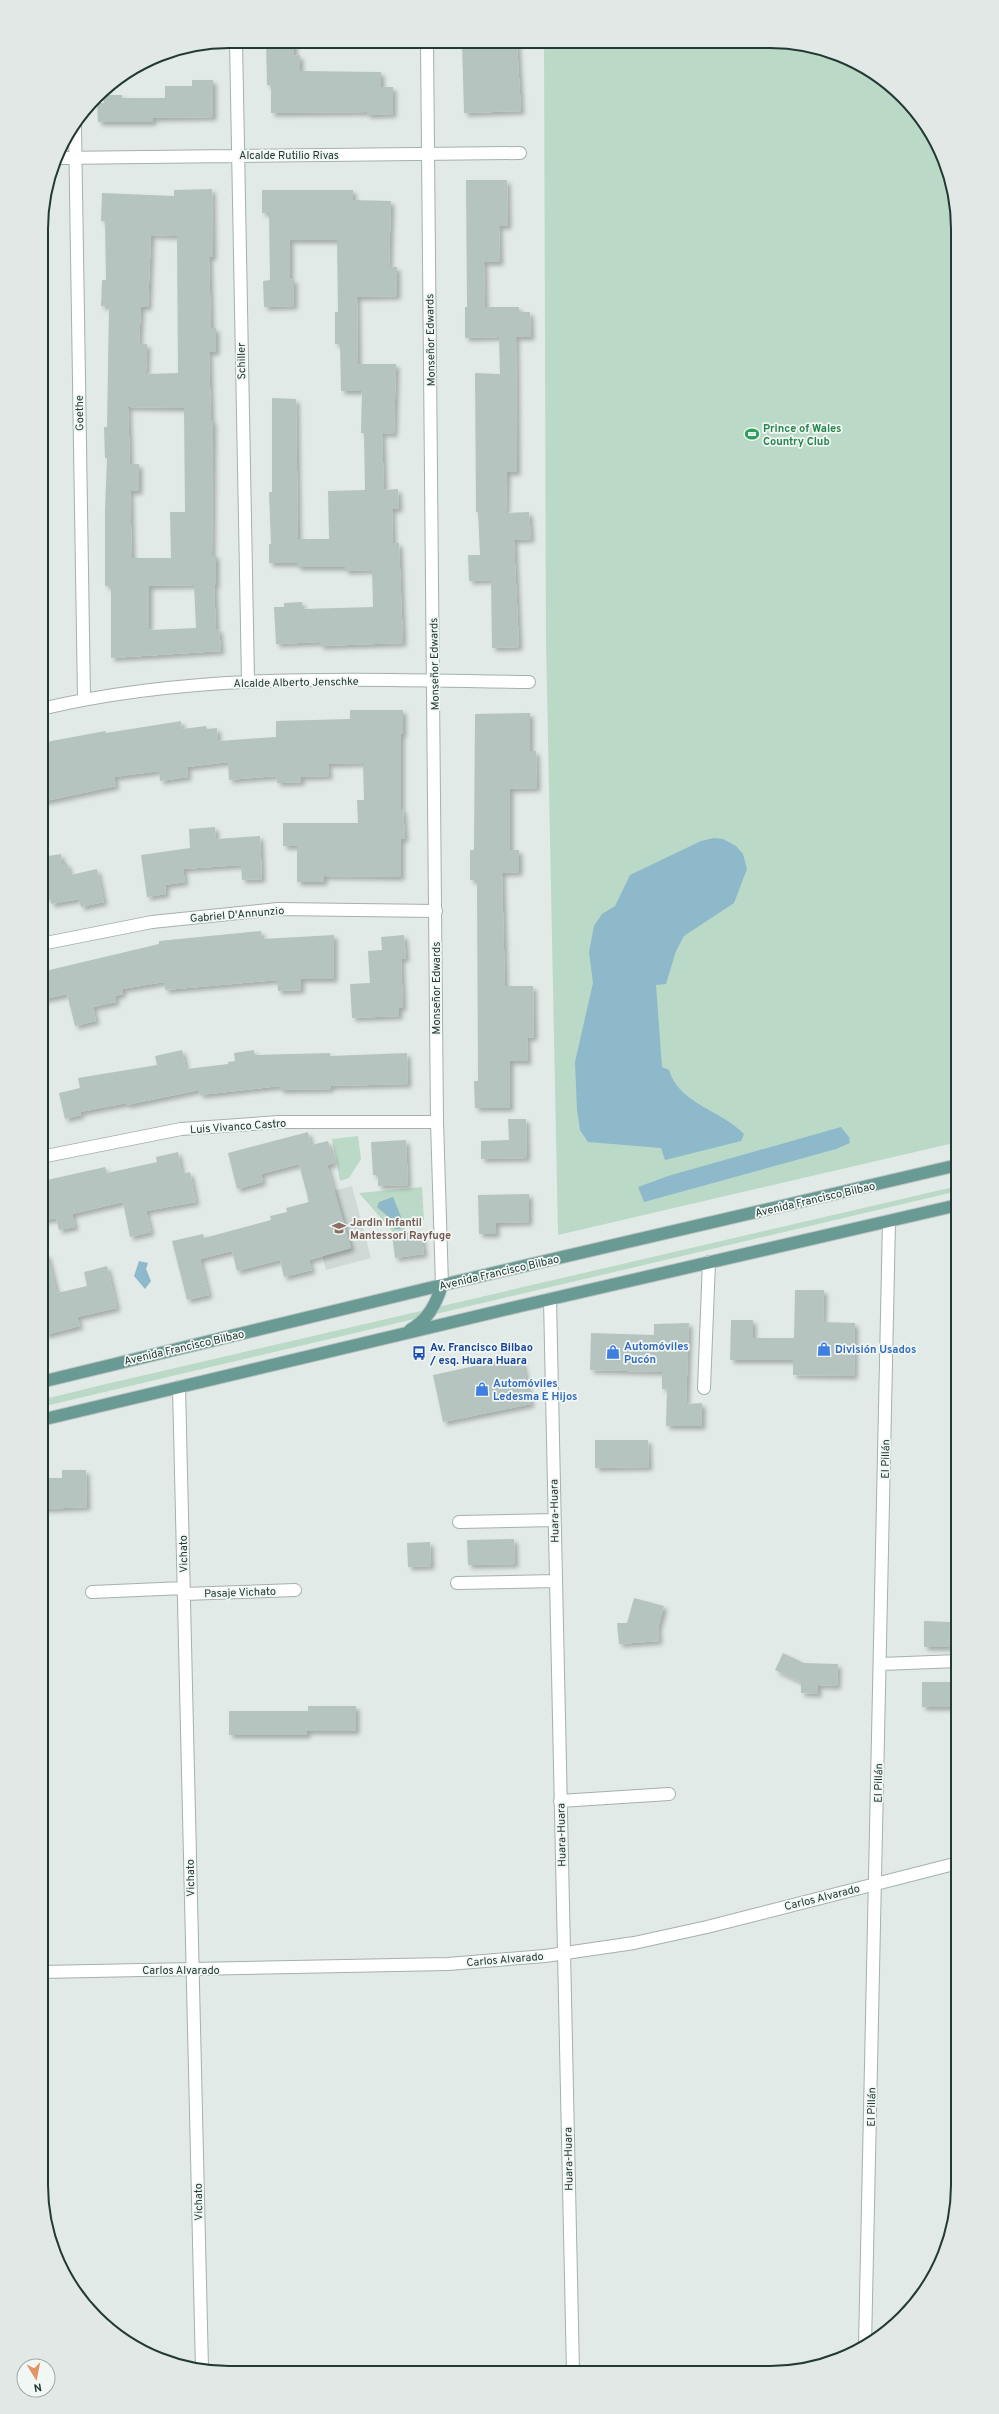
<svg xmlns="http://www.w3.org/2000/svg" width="999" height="2414" font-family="Overpass,sans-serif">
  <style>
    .built { fill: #cfd9d6 }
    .green { fill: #bbd9c7 }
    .water { fill: #8eb9ca }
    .building { fill: #b6c4c0; fill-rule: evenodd; filter: url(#shadow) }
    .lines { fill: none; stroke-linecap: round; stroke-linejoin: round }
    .minor-casing { stroke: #a4b1ae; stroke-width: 14 }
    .tertiary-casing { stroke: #a4b1ae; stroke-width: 14 }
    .primary-casing { stroke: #bdc4c2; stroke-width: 14 }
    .minor { stroke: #fff; stroke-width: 12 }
    .tertiary { stroke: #fff; stroke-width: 12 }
    .primary { stroke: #699b94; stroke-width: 12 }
    .labels { text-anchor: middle; stroke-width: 3.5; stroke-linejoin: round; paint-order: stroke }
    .street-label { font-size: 11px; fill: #233935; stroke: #f1f7f4 }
    .leisure-label { font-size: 11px; font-weight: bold; fill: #27864d; stroke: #f1f7f4; text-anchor: start }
    .education-label { font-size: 11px; font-weight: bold; fill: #785e54; stroke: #f1f7f4; text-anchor: start }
    .shop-label { font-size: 11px; font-weight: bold; fill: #366cbe; stroke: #f1f7f4; text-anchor: start }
    .transit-label { font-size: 11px; font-weight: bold; fill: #164399; stroke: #f1f7f4; text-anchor: start }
    .rim { fill: none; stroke: #233935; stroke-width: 2 }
  </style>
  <defs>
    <filter id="shadow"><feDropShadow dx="3.5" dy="3.5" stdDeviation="2" flood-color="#0004"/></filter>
  </defs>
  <rect width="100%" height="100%" fill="#e1eae7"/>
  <path class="built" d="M 352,1186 L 371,1258 L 326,1270 L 307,1198 Z"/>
  <path class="green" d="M 544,43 L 807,45 L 854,60 L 894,88 L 933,135 L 952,180 L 958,229 L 958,1142 L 558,1235 L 546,640 Z
    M 358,1136 L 361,1159 L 349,1178 L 340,1181 L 332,1139 Z
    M 958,1186 L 958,1191 L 41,1407 L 41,1400 L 102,1385 Z
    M 422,1187 L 424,1220 L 405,1223 L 405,1231 L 393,1232 L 359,1193 Z"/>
  <path class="water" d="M 714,838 L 723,839 L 736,846 L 743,854 L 747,869 L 734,903 L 684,936 L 676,951 L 666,984 L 656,985 L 662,1067 L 669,1070 C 679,1104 721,1110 744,1134 L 741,1141 L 665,1160 L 661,1148 L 588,1142 L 580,1130 L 577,1110 L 575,1062 L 593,983 L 589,952 L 594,926 L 602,914 L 615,906 L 630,875 L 701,841 Z
    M 841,1127 L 849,1137 L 850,1143 L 836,1149 L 644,1202 L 638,1187 L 668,1176 Z
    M 393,1197 L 404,1224 L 400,1229 L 394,1229 L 393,1221 L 377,1207 L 379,1202 Z
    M 139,1261 L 148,1263 L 146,1269 L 151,1281 L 145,1289 L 134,1276 Z"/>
  <path class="building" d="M 266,41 L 294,41 L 294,56 L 300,55 L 300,71 L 381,72 L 381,87 L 393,87 L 393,114 L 367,115 L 367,112 L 271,113 L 271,85 L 267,85 Z
    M 462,42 L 517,43 L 521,111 L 464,113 Z
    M 192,80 L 213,80 L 213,117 L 153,118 L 153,122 L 98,122 L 97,103 L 104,103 L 103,95 L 122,95 L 122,98 L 165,98 L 165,86 L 192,86 Z
    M 466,180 L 507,180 L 508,226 L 499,226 L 500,262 L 484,262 L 485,307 L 519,307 L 519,312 L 530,312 L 531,337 L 516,337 L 517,472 L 507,472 L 506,513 L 529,512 L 531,539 L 514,540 L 519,647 L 492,648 L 491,580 L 469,581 L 468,555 L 480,555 L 478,512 L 476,512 L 475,373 L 500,374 L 499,337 L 465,338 L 465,307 L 467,307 Z
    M 212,189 L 213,257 L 209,257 L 211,328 L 216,328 L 216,352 L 209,352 L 211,420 L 213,420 L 212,555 L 216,555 L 216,585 L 214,585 L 216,629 L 219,629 L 221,651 L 111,658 L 111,586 L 105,586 L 105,511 L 107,458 L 105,458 L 104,427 L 107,427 L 109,306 L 101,306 L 102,280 L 106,280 L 105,221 L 101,221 L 102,193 L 174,196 L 174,190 ZM 151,235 L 177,236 L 178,373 L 146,374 L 147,344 L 139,344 L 141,307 L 148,307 ZM 128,407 L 184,408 L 185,512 L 170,512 L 171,558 L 132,558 L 130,491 L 139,491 L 139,464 L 130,464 ZM 194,585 L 196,628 L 149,630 L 149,586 Z
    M 262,190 L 353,190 L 353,200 L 391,201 L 389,267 L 397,267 L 397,296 L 357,297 L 358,364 L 396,364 L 394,434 L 382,433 L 384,490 L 398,489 L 399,509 L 392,509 L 393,543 L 399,543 L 403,643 L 320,646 L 320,642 L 276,644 L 274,607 L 284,607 L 284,603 L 302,602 L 302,609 L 373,607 L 372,570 L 345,571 L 345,567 L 297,567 L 297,563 L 269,563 L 269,544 L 271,544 L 269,492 L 272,492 L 272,398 L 296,399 L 298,539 L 329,539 L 328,491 L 365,490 L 364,433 L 361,433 L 362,391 L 341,391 L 340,344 L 335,344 L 335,312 L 338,312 L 337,240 L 290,240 L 290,280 L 294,279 L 294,306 L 264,307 L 263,281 L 270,280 L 269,213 L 262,213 Z
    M 350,710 L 403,710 L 403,734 L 401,734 L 401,809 L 403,809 L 405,839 L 401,839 L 401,877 L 324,876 L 324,882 L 297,882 L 297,846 L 283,846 L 283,823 L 358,823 L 357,800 L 364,800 L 363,763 L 328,764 L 329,776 L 301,777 L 301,782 L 277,783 L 276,776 L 229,780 L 228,762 L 187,767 L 188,777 L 160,781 L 159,771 L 114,777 L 116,786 L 41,802 L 41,743 L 105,731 L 106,733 L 181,721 L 182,729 L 206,726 L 207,729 L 217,728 L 218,741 L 276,737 L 276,721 L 350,719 Z
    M 530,713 L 530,751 L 536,751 L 537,788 L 510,789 L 510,850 L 519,850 L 519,872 L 502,873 L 505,986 L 533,986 L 534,1037 L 527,1038 L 528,1061 L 510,1061 L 510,1108 L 475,1108 L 474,1081 L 478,1081 L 477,880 L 470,880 L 470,850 L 474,850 L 475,714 Z
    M 215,827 L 216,839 L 260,836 L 262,879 L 242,880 L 241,865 L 183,869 L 185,882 L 165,885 L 166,894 L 147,897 L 141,855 L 190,848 L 189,829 Z
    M 61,854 L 62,863 L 67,863 L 70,875 L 97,869 L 104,902 L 81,907 L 79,899 L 51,904 L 50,896 L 44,897 L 41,857 Z
    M 261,931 L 262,939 L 334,935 L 334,979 L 301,979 L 301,990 L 278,991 L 277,980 L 165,990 L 164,982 L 122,989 L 123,994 L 115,996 L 116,1002 L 93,1007 L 96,1021 L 75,1026 L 67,994 L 41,1000 L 41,972 L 159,944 L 159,941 Z
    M 404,935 L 406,958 L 401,959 L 403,1007 L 399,1008 L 399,1016 L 352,1018 L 350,984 L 370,983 L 368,951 L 382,950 L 381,937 Z
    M 182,1050 L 186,1069 L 228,1064 L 228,1062 L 235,1061 L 234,1053 L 254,1050 L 254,1055 L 330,1053 L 330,1056 L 407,1053 L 408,1084 L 330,1086 L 331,1089 L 280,1090 L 280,1086 L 200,1095 L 199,1090 L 127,1105 L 126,1103 L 80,1112 L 81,1115 L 65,1119 L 59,1093 L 80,1088 L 78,1078 L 157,1065 L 155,1056 Z
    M 508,1119 L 526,1119 L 527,1158 L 481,1159 L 481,1141 L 509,1140 Z
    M 308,1132 L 311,1145 L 328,1141 L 334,1163 L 327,1165 L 351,1248 L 309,1260 L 312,1270 L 284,1277 L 280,1260 L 237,1271 L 232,1251 L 200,1259 L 209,1295 L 187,1300 L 172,1241 L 203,1234 L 204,1238 L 271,1220 L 270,1216 L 287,1212 L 286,1208 L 309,1202 L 299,1164 L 261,1174 L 263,1182 L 237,1189 L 228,1153 Z
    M 406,1140 L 408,1185 L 378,1186 L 378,1175 L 373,1175 L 371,1142 Z
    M 178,1152 L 182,1174 L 190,1172 L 196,1202 L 146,1211 L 151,1232 L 130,1237 L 123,1202 L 72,1214 L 75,1227 L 59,1230 L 56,1218 L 41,1221 L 41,1194 L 49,1193 L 47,1180 L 105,1167 L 107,1173 L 157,1162 L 156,1157 Z
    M 529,1194 L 529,1222 L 496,1223 L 496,1234 L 479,1234 L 478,1195 Z
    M 421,1231 L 424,1254 L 395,1258 L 392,1234 Z
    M 47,1254 L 57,1293 L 87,1286 L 84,1272 L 107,1266 L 117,1308 L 77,1317 L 80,1326 L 45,1335 L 41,1319 L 41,1255 Z
    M 795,1290 L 824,1290 L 823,1322 L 855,1323 L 854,1376 L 793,1375 L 793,1360 L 730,1360 L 731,1320 L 753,1320 L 753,1338 L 794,1338 Z
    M 689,1323 L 686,1404 L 702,1403 L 702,1426 L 666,1426 L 667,1389 L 662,1389 L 662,1372 L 590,1370 L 591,1333 L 654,1335 L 654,1324 Z
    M 521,1356 L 531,1404 L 443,1422 L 433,1375 Z
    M 595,1440 L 648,1440 L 649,1467 L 595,1468 Z
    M 62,1470 L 86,1470 L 87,1507 L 41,1509 L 41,1478 L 62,1478 Z
    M 514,1539 L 515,1564 L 468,1565 L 467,1540 Z
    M 430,1542 L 431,1566 L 408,1567 L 407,1543 Z
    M 634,1598 L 664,1606 L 658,1628 L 659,1641 L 619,1644 L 617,1623 L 627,1623 Z
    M 924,1621 L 950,1622 L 949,1647 L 924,1647 Z
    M 783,1653 L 804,1663 L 838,1664 L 837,1686 L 818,1685 L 818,1694 L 801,1693 L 801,1682 L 775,1670 Z
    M 922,1682 L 958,1682 L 958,1707 L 922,1707 Z
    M 308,1706 L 356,1706 L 356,1731 L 307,1731 L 307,1735 L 229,1735 L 229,1711 L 308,1711 Z"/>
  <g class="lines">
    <defs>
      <path id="minor" d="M 236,41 L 248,680
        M 75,127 L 84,698
        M 57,158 L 520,153
        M 41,709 C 200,671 367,680 529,682
        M 41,944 L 152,922 L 278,909 L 436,911
        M 41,1157 L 181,1129 L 279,1122 L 437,1122
        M 550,1299 L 573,2372
        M 179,1387 L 202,2369
        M 704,1388 L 709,1262
        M 459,1522 L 554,1520
        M 457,1583 L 556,1581
        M 92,1592 L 184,1588
        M 184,1594 L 295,1590
        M 881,1664 L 958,1661
        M 560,1801 L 669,1794
        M 41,1972 L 448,1964 L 545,1956 L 634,1943 L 707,1927 L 958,1863
        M 865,2346 L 889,1221"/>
      <path id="tertiary" d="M 427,42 L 437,1122 L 442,1285"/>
      <path id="primary" d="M 410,1330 C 428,1320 436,1304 442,1285
        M 41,1382 L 442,1285 L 958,1165
        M 41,1420 L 516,1307 L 958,1205"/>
    </defs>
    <use href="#minor" class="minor-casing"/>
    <use href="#tertiary" class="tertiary-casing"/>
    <use href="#primary" class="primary-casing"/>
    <use href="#minor" class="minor"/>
    <use href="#tertiary" class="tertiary"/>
    <use href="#primary" class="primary"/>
  </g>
  <defs>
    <symbol id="stadium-bare" viewBox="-9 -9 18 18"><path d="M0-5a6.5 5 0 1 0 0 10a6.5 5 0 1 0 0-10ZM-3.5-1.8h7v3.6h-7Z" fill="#2e9e5b" stroke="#f1f7f4" stroke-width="2.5" paint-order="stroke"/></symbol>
    <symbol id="school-bare" viewBox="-9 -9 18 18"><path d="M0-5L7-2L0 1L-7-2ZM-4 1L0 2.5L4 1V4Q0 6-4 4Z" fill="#8d6e63" stroke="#f1f7f4" stroke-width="2.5" paint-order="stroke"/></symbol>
    <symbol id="shop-bare" viewBox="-9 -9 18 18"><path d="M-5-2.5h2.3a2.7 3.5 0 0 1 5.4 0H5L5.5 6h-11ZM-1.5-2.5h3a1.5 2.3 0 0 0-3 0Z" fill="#3f7fe0" stroke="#f1f7f4" stroke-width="2.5" paint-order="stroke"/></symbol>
    <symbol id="bus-bare" viewBox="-9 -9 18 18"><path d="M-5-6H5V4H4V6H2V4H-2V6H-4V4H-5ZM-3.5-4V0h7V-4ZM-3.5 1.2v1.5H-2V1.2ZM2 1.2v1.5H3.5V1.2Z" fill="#1a4fb4" stroke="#f1f7f4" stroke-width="2.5" paint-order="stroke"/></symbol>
  </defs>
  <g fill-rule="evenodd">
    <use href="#stadium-bare" x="742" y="424" width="20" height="20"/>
    <use href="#school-bare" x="329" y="1218" width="20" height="20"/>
    <use href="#shop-bare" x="814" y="1339" width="20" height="20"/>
    <use href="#shop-bare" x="603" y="1342" width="20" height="20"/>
    <use href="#bus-bare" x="409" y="1343" width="20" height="20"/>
    <use href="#shop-bare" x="472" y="1379" width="20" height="20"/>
  </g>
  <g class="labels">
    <g class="street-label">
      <text x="289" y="159">Alcalde Rutilio Rivas</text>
      <text transform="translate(430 340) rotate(-91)" y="4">Monseñor Edwards</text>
      <text transform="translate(241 361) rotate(-91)" y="4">Schiller</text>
      <text transform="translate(79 413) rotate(-91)" y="4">Goethe</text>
      <text transform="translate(434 664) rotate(-91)" y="4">Monseñor Edwards</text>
      <text transform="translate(296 682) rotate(-1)" y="4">Alcalde Alberto Jenschke</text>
      <text transform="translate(237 914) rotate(-5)" y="4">Gabriel D'Annunzio</text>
      <text transform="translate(436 988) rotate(-90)" y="4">Monseñor Edwards</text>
      <text transform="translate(238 1126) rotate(-4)" y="4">Luis Vivanco Castro</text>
      <text transform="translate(815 1199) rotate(-13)" y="4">Avenida Francisco Bilbao</text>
      <text transform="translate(499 1272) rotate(-13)" y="4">Avenida Francisco Bilbao</text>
      <text transform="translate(184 1347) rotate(-13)" y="4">Avenida Francisco Bilbao</text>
      <text transform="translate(885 1459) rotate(-89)" y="4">El Pillán</text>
      <text transform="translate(554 1511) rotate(-91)" y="4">Huara-Huara</text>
      <text transform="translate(183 1554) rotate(-91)" y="4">Vichato</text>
      <text transform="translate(240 1592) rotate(-2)" y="4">Pasaje Vichato</text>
      <text transform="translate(878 1783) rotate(-89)" y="4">El Pillán</text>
      <text transform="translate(561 1835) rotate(-91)" y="4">Huara-Huara</text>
      <text transform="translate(190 1878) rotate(-91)" y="4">Vichato</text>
      <text transform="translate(822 1897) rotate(-14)" y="4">Carlos Alvarado</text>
      <text transform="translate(505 1959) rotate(-5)" y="4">Carlos Alvarado</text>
      <text x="181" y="1974">Carlos Alvarado</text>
      <text transform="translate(871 2107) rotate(-89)" y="4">El Pillán</text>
      <text transform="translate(568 2159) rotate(-91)" y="4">Huara-Huara</text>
      <text transform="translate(198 2202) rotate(-91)" y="4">Vichato</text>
    </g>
    <g class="leisure-label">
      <text x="763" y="432">Prince of Wales<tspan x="763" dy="13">Country Club</tspan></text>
    </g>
    <g class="education-label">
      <text x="350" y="1226">Jardin Infantil<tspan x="350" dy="13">Mantessori Rayfuge</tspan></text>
    </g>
    <g class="shop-label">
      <text x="624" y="1350">Automóviles<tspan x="624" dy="13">Pucón</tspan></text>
      <text x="835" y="1353">División Usados</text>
      <text x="493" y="1387">Automóviles<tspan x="493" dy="13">Ledesma E Hijos</tspan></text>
    </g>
    <g class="transit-label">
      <text x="430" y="1351">Av. Francisco Bilbao<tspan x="430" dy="13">/ esq. Huara Huara</tspan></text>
    </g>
  </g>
  <path d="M0 0H999V2414H0ZM229 48H770A181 181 0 0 1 951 229V2185A181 181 0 0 1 770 2366H229A181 181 0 0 1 48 2185V229A181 181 0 0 1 229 48Z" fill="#e1e8e5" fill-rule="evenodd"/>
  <path class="rim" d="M229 48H770A181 181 0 0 1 951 229V2185A181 181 0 0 1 770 2366H229A181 181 0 0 1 48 2185V229A181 181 0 0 1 229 48Z"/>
  <g transform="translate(36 2378) rotate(170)"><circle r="19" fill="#f1f7f4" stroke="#9faba8"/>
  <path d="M0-3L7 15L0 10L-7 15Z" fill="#e49364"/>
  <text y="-6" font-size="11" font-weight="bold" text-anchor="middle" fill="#233935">N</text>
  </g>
</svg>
